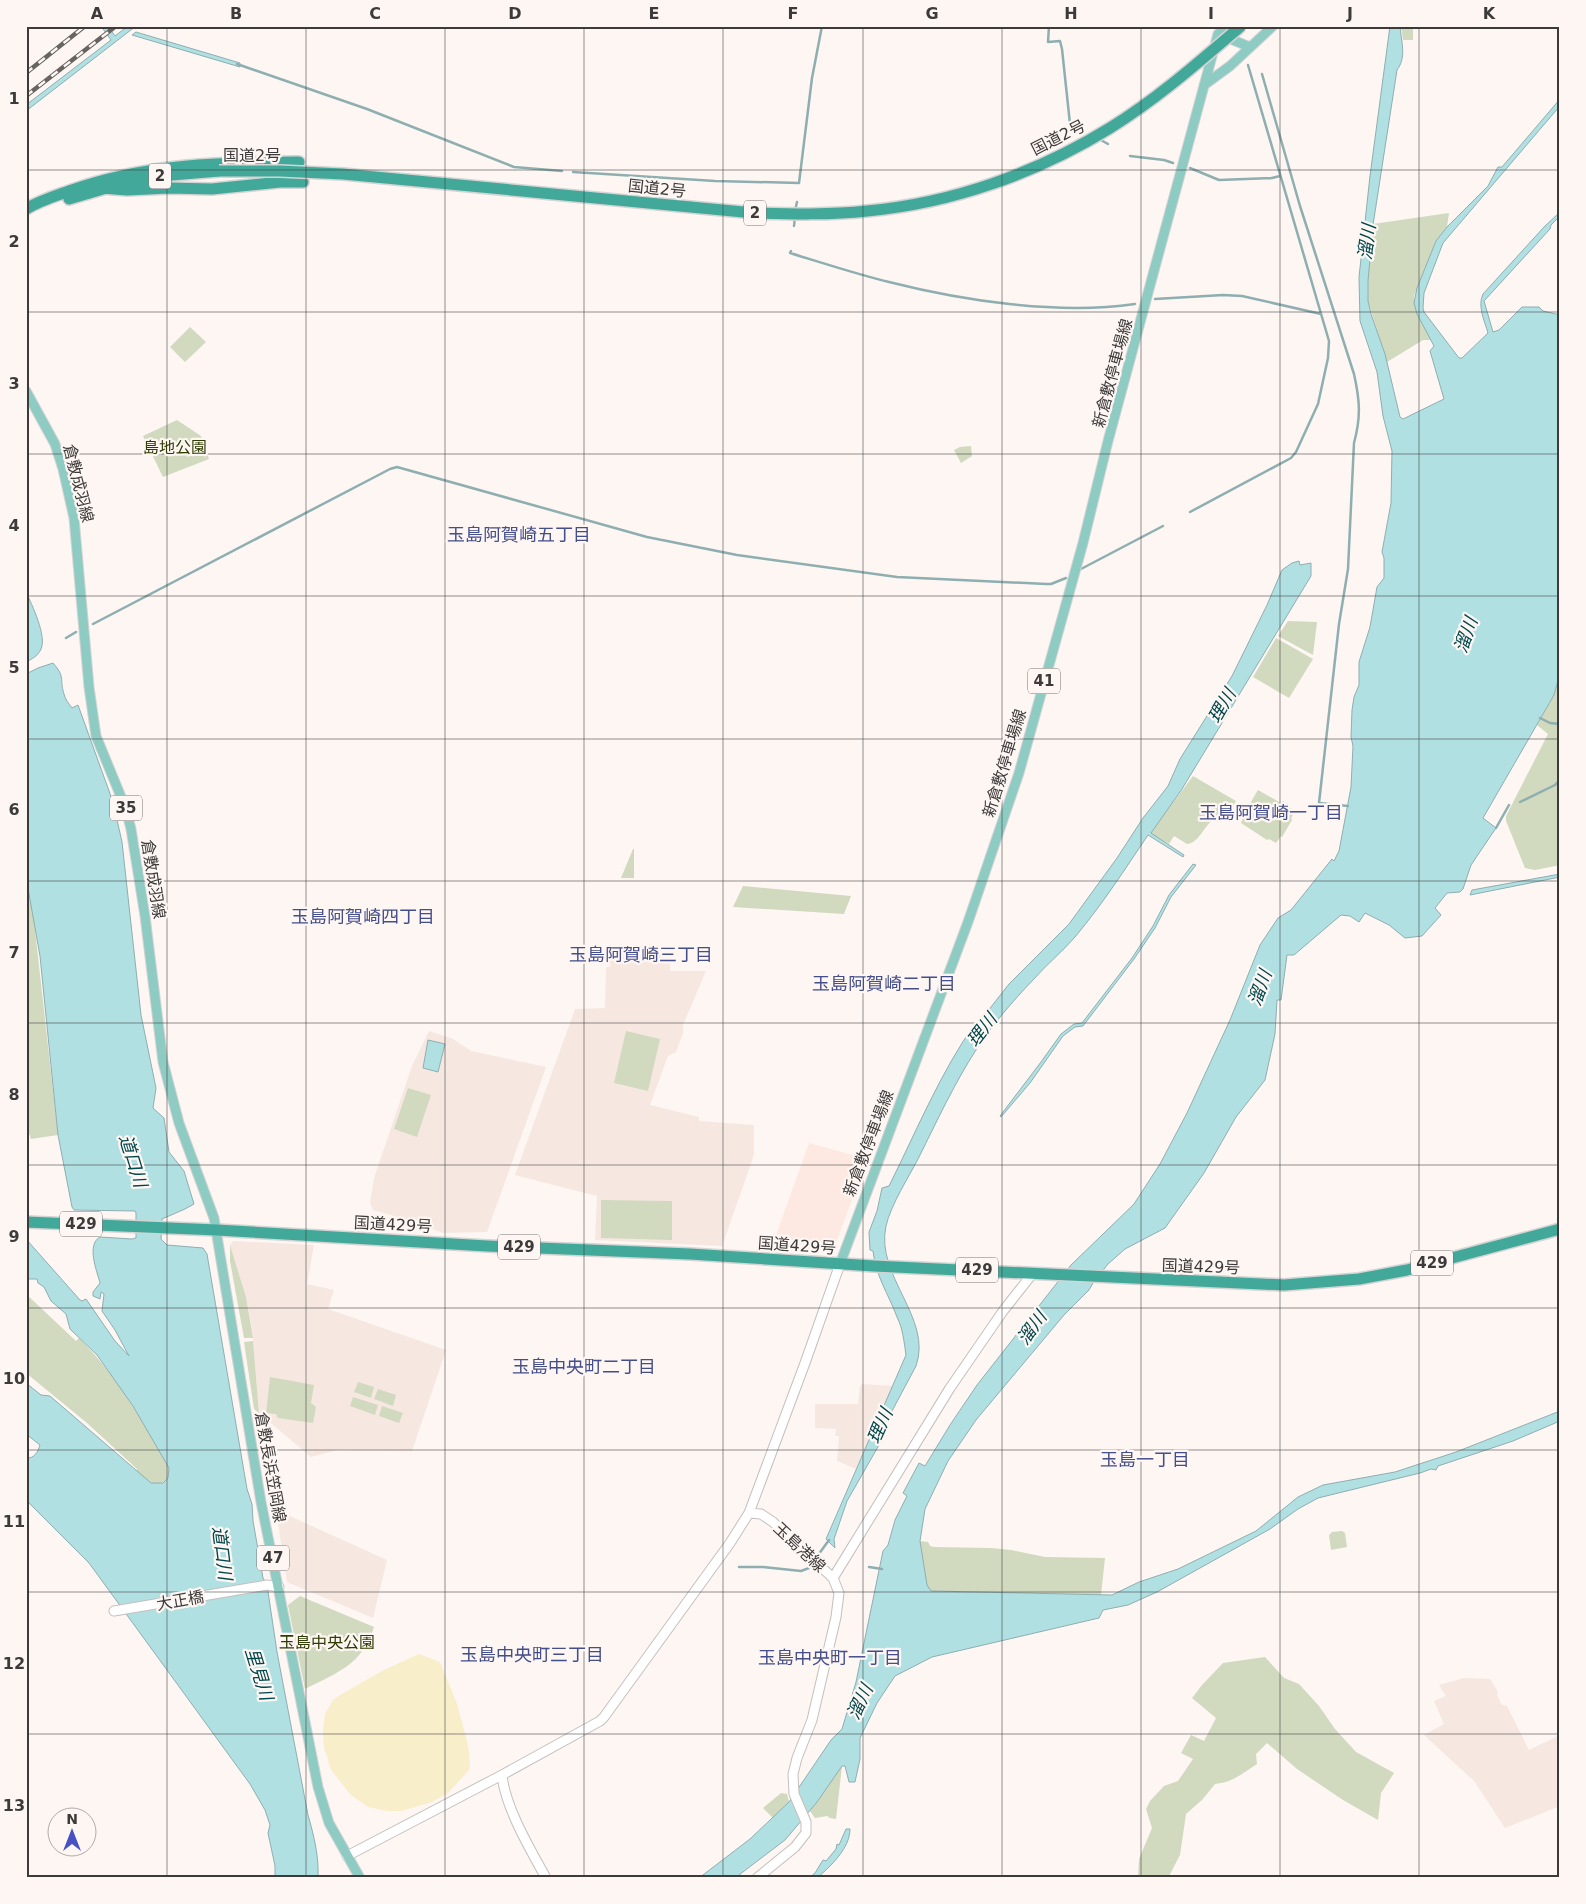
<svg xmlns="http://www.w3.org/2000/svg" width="1586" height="1904" font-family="'DejaVu Sans','Noto Sans JP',sans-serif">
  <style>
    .built { fill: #f6e8e1 }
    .medical { fill: #fde9e1 }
    .green { fill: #d1d9bf }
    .sand { fill: #f8eec9 }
    .water { fill: #b1e0e3; stroke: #8eaeb0 }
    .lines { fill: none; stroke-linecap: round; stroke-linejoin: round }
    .stream { stroke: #8eaeb0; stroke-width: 2.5 }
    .secondary-casing { stroke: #c5bfbd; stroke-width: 11 }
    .primary-casing { stroke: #d4d4d4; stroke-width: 11 }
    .highway-casing { stroke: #d4d4d4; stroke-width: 14 }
    .secondary { stroke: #fff; stroke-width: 9 }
    .primary { stroke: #8ecbc2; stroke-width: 9 }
    .highway { stroke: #42a99a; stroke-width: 11 }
    .rail-casing { stroke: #676462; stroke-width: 4.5 }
    .rail { stroke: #fdf6f3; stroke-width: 2.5; stroke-dasharray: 8; stroke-linecap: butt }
    .highway-bridge-casing { stroke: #d4d4d4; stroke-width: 14; stroke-linecap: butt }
    .highway-bridge { stroke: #42a99a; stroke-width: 11 }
    .grid { fill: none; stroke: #3d3b3a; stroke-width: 1; stroke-opacity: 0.55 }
    .labels { text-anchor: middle; stroke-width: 4.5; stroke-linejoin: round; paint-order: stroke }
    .shield { fill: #fdf6f3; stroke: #777372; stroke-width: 1 }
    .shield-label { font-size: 15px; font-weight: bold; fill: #3d3b3a }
    .street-label { font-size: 16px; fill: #3d3b3a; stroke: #fdf6f3 }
    .park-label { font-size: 16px; fill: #2f3c03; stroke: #fdf6f3 }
    .water-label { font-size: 18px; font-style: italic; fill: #00474c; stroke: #fdf6f3 }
    .neighbourhood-label { font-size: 18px; fill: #444e8b; stroke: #fdf6f3 }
    .neatline { fill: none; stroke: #3d3b3a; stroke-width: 2 }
    .grid-label { font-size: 16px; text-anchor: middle; font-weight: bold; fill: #3d3b3a }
  </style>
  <rect width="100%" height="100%" fill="#fdf6f3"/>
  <path class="built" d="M 611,945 L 670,946 L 670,971 L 706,971 L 683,1025 L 683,1033 L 676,1052 L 668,1056 L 650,1105 L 699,1117 L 699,1121 L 754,1125 L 754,1155 L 722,1246 L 595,1240 L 597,1196 L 515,1175 L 575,1009 L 605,1008 L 606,967 L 610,967 Z
    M 429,1031 L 453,1039 L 471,1051 L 546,1067 L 487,1232 L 443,1233 L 418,1223 L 373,1210 L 370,1203 L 374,1178 L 412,1066 Z
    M 233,1241 L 314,1245 L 307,1284 L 334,1290 L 328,1309 L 446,1350 L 412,1451 L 337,1450 L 311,1457 L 259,1413 L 252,1330 L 246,1297 L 230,1245 Z
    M 862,1384 L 893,1386 L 856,1469 L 837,1461 L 839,1436 L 835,1436 L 836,1429 L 815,1428 L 815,1404 L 858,1404 L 860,1387 Z
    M 283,1513 L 387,1560 L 373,1618 L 287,1582 L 277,1517 Z
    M 1464,1678 L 1490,1679 L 1498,1692 L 1497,1695 L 1502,1705 L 1507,1706 L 1529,1750 L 1560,1735 L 1560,1806 L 1505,1828 L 1474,1781 L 1424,1735 L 1444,1724 L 1434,1701 L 1446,1696 L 1439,1685 Z"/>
  <path class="medical" d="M 809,1143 L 867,1159 L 833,1251 L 805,1249 L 807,1246 L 776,1235 Z"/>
  <path class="green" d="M 1401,26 L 1413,26 L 1413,40 L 1403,40 Z
    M 1449,213 L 1447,227 L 1436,241 L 1414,296 L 1417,314 L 1431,340 L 1423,340 L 1387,362 L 1368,301 L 1368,281 L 1373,224 Z
    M 190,327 L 206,342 L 185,362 L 170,347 Z
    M 177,420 L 201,436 L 209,459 L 163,477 L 143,436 Z
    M 971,446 L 972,456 L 961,463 L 954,450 L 960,447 Z
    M 1288,621 L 1317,622 L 1313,655 L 1278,636 Z
    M 1276,638 L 1313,659 L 1289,698 L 1253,677 Z
    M 1560,673 L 1560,865 L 1535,870 L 1525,868 L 1506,821 L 1506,816 L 1548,734 L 1537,725 L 1554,695 Z
    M 1193,776 L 1236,801 L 1225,819 C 1206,812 1204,842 1187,844 L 1174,836 L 1169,844 L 1150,833 Z
    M 1258,790 L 1281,803 L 1283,801 L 1289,805 L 1288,807 L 1295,811 L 1291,818 L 1292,820 L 1282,837 L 1281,836 L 1276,843 L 1269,839 L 1267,840 L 1241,823 C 1247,811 1251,801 1258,790 Z
    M 633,849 L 634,849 L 634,878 L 621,878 Z
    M 26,877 L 34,921 L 58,1135 L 31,1139 L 26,1125 Z
    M 743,886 L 851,896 L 844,914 L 733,907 Z
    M 626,1031 L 660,1039 L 648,1091 L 614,1083 Z
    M 408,1088 L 431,1095 L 417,1137 L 394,1129 Z
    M 601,1200 L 672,1201 L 672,1240 L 601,1238 Z
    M 230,1245 L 246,1297 L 253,1338 L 244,1338 L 230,1261 Z
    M 26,1294 L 76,1341 L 79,1338 C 117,1376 143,1421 169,1468 L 168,1478 C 156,1490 146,1480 136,1471 L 137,1469 L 87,1423 L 26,1373 Z
    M 253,1341 L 259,1413 L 254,1409 L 244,1342 Z
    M 270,1377 L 314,1385 L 311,1403 L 316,1407 L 313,1423 L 278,1418 L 276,1414 L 266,1413 Z
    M 358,1382 L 374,1387 L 371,1398 L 354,1392 Z
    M 378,1389 L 396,1395 L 393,1406 L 374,1399 Z
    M 353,1397 L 378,1405 L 375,1415 L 350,1406 Z
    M 382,1406 L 403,1413 L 399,1423 L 379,1416 Z
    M 1342,1531 L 1345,1533 L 1347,1547 L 1331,1550 L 1329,1535 L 1332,1532 Z
    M 920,1541 L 928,1542 L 930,1546 L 934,1547 L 991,1548 L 1011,1550 L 1045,1557 L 1105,1558 L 1101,1595 L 931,1591 L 927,1585 Z
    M 300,1596 L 374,1627 C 363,1664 337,1673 305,1689 L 288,1605 Z
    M 1265,1657 L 1284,1678 L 1299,1684 L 1319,1706 L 1335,1729 L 1356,1752 L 1394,1773 L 1381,1793 L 1378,1820 L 1343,1800 L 1297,1769 L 1267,1743 L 1256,1754 L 1257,1764 C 1241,1774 1234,1782 1215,1784 L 1202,1800 L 1186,1814 L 1180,1855 L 1168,1878 L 1138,1878 L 1139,1859 L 1152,1828 L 1146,1809 L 1150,1801 L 1164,1786 L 1178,1781 L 1193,1759 L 1181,1753 L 1191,1735 L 1204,1741 L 1216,1718 L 1192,1698 L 1202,1685 L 1223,1663 Z
    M 842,1766 L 836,1819 L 830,1818 L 827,1816 L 815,1818 L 810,1811 Z
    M 781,1793 L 787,1794 L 789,1802 L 773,1818 L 763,1808 Z"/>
  <path class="sand" d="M 419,1654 L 440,1662 L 457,1704 L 468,1745 L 470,1762 L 469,1770 L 448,1793 L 432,1802 L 401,1811 L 387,1811 L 368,1807 L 351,1795 L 331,1770 L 324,1747 L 323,1730 L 325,1714 L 333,1700 L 340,1695 L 382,1671 Z"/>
  <path class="water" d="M 101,26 L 108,26 L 115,36 L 128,26 L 136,26 L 26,111 L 26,105 L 111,40 Z
    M 1390,26 L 1400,26 C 1401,41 1407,57 1397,70 L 1373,225 L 1368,281 L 1368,301 L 1371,314 L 1385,354 L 1400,417 L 1403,419 L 1444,399 L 1430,351 L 1434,346 L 1417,314 L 1414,303 L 1417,288 L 1436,241 L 1447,227 L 1488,186 L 1498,167 L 1502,167 L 1560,99 L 1559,107 L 1443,243 L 1424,293 L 1423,308 L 1424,312 L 1459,358 L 1462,358 L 1488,333 C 1485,322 1477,306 1483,294 L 1544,227 L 1560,212 L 1560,216 L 1551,225 L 1550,229 L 1484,301 L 1493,332 L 1499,330 L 1522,307 L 1539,307 L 1543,311 L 1560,315 L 1560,673 L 1554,695 L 1483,818 L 1496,828 L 1471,865 L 1463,889 L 1460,892 L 1447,893 L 1435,908 L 1441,915 L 1422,936 L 1405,938 L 1389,925 L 1365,913 L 1359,922 L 1350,916 L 1341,915 L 1294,955 L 1287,955 L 1281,1000 L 1277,1000 L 1275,1034 L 1265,1080 L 1236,1117 L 1204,1173 L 1165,1228 L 1125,1249 L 1108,1264 L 1093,1283 L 1089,1290 L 1064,1315 L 976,1420 L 948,1461 L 925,1509 L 920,1541 L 927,1585 L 931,1591 L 1112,1595 L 1139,1582 L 1178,1569 L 1256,1531 L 1298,1497 L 1323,1485 L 1395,1472 L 1456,1452 L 1560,1411 L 1560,1421 L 1513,1441 L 1438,1466 L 1436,1470 L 1431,1469 L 1420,1473 L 1318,1498 L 1298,1509 L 1270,1529 L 1157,1592 L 1128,1605 L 1103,1610 L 1099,1618 L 932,1657 L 895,1676 L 877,1703 L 860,1738 L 860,1759 L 855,1782 L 849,1782 L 845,1766 L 842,1766 L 817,1802 L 785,1840 L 735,1878 L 699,1878 L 750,1839 L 789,1802 L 831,1740 L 842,1729 L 856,1682 L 883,1551 L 888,1545 L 895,1520 L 907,1496 L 903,1493 L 919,1463 L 925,1466 L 950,1425 L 977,1385 L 1071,1265 L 1134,1204 L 1160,1164 L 1187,1113 L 1230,1020 L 1260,945 L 1278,918 L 1291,910 L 1332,859 L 1334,861 L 1339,851 L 1351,787 L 1353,746 L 1351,737 L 1352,710 L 1354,697 L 1359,685 L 1359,662 L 1370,627 L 1377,587 L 1384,578 L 1384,558 L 1382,552 L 1391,503 L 1392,451 L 1383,416 L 1377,372 L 1360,321 L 1359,277 L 1370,176 Z
    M 136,32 L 240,63 L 240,67 L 132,35 Z
    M 1299,561 L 1300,565 L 1311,563 L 1311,576 L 1182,789 L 1151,833 L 1184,855 L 1183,857 L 1148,835 C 1125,869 1102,905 1075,937 C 1062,952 1046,965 1033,980 C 1012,1002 992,1025 976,1050 C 954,1084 937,1121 919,1157 C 909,1177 891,1204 886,1226 C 875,1276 933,1318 916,1366 L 892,1411 L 882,1431 L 879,1445 L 847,1501 L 834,1539 L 835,1548 L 826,1539 L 906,1355 C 904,1342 903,1329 897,1317 C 888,1293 876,1277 873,1251 L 870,1250 L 869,1232 L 877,1211 L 882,1188 L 889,1186 C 917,1130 940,1073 976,1022 L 980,1021 L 1009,984 L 1069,924 L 1117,858 L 1143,818 L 1168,786 L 1180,759 L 1232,676 L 1267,605 L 1282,570 L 1292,563 Z
    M 26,592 C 32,605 47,636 41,649 C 38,656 32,659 26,662 Z
    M 53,663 C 66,678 59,678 64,694 C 65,699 69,704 72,708 L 78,705 L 113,802 L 122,842 L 141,1015 L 156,1088 L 153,1108 L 164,1118 L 169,1152 L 184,1171 L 194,1204 L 185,1209 L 162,1219 L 161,1239 L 167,1245 L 203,1248 L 207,1254 L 247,1489 L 252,1504 L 253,1521 L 263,1578 L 267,1585 L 277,1652 L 308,1815 C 314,1836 319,1856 318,1878 L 275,1878 L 275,1866 L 268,1833 L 270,1825 L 265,1810 L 250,1784 L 89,1563 L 26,1500 L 26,1458 C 34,1459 38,1452 40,1445 L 26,1434 L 26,1383 L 41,1395 L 50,1396 L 151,1483 L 163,1483 L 168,1478 L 169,1468 L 133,1406 L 97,1355 L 70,1329 L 66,1314 L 51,1301 L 44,1287 L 38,1283 L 37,1279 L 26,1279 L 26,1239 L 80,1300 L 82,1301 L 86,1299 L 115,1341 L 129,1356 L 115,1330 L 102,1311 L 104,1294 L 101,1292 L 100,1299 L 93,1296 L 93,1292 L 100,1283 C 97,1271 86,1245 100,1237 L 132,1239 L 136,1238 L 136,1213 L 135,1211 L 74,1210 L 72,1207 L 58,1135 L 40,956 L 26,877 L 26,674 L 38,668 Z
    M 1193,864 L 1196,865 L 1171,897 L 1155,928 L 1134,959 L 1083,1026 L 1075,1027 L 1063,1036 L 1030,1083 L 1001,1117 L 1000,1116 L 1041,1062 L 1061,1034 L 1074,1024 L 1082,1023 L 1132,958 L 1153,926 L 1169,895 Z
    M 1560,874 L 1560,877 L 1470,895 L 1472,890 Z
    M 428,1040 L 445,1044 L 438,1072 L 423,1068 Z
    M 846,1829 L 850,1829 C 850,1848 831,1866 817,1878 L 809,1878 L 815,1873 L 823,1860 L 826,1861 L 836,1849 L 837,1844 L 839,1845 Z"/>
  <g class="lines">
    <path class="stream" d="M 1049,26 L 1048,42 L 1060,41 L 1062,49 L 1070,124
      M 237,64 L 367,109 L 514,167 L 562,171
      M 1262,74 L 1300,206 L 1354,374 C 1360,401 1361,417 1354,443 L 1348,569 L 1339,624 L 1319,803 L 1348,806
      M 1099,139 L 1108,144
      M 1130,156 L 1164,160 L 1173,163
      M 1190,168 L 1219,180 L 1272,178 L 1280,176
      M 573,172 L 715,181 L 799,183 L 812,78 L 822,26
      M 795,211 L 797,202
      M 794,226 L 795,216
      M 791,251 L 790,253 C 823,263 856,274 889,282 C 964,301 1058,315 1135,304
      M 1155,299 L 1223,295 L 1242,296 L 1321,314
      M 1190,512 L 1291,458 L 1296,452 L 1318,404 L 1328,358 L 1329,341 L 1248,65
      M 1081,569 L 1163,526
      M 93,624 L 390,469 L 397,467 L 647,537 L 737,555 L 897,577 L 1046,584 L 1051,584 L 1066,578
      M 66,638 L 76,632
      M 1540,718 L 1550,723 L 1560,724
      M 1520,802 L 1555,785 L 1560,780
      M 1496,828 L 1509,805
      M 816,1558 L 829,1540
      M 739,1567 L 763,1567 L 801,1571 L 809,1568 L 813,1563
      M 869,1567 L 882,1569"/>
    <defs>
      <path id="secondary" d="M 749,1513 L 761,1514 L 773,1522 L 833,1578 L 839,1593 L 836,1617 L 812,1720 L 797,1758 L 793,1774 L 794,1794 L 806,1822 L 806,1833 L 795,1847 L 757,1878
        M 833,1578 L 950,1388 L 1003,1311 L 1033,1273
        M 114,1611 L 267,1585 L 279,1587
        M 502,1775 C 505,1807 530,1849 546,1878
        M 347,1856 L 502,1775 L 600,1721 L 604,1717 L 730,1543 L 749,1513 L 805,1363 L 840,1264"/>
      <path id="primary" d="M 1223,36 L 1250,47
        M 1204,85 L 1230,66 L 1273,26
        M 26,391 L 55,444 L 63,469 L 74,518 L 89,687 L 96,736 L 126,809 L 131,829 L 145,916 L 163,1062 L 179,1123 L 214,1218 L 261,1502 L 318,1787 L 329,1823 L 360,1878
        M 840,1264 L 968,922 L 1019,773 L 1083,543 L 1108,441 L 1218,34 L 1228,26"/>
      <path id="highway" d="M 102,188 L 127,190 L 169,188 L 212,189 L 280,182 L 303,182
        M 69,199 L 120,184 L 160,176 L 219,171
        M 26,209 C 39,201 55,196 69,191 C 143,164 221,162 299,162
        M 26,1222 L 217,1230 L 487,1246 L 690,1254 L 874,1266 L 1284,1285 L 1359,1279 L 1407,1270 L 1560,1229"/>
    </defs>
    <use href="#secondary" class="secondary-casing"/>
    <use href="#primary" class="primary-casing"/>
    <use href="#highway" class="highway-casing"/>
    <use href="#secondary" class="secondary"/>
    <use href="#primary" class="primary"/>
    <use href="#highway" class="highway"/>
    <defs>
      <path id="rail" d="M 26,73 L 85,26
        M 26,96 L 116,26"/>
    </defs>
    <use href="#rail" class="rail-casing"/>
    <use href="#rail" class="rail"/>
    <defs>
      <path id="highway-bridge" d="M 219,171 L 280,171 L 343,174 L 754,213 C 792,214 830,215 867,211 C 953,203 1037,173 1110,128 C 1157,99 1199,62 1241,26"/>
    </defs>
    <use href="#highway-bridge" class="highway-bridge-casing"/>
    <use href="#highway-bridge" class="highway-bridge"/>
  </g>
  <path class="grid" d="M 167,26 L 167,1878M 306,26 L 306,1878M 445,26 L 445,1878M 584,26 L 584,1878M 723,26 L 723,1878M 863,26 L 863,1878M 1002,26 L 1002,1878M 1141,26 L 1141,1878M 1280,26 L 1280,1878M 1419,26 L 1419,1878M 26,170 L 1560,170M 26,312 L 1560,312M 26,454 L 1560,454M 26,596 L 1560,596M 26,739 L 1560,739M 26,881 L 1560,881M 26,1023 L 1560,1023M 26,1165 L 1560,1165M 26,1308 L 1560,1308M 26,1450 L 1560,1450M 26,1592 L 1560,1592M 26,1734 L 1560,1734"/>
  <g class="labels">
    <g class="shield">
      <rect x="149" y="163.5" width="22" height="25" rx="4"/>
      <rect x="744" y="200.5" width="22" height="25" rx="4"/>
      <rect x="1028" y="668.5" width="32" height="25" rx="4"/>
      <rect x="110" y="795.5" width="32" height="25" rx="4"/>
      <rect x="60" y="1211.5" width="42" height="25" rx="4"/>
      <rect x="498" y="1234.5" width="42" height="25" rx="4"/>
      <rect x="1411" y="1250.5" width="42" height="25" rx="4"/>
      <rect x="956" y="1257.5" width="42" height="25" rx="4"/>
      <rect x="257" y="1545.5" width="32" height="25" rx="4"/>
    </g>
    <g class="shield-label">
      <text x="160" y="181">2</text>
      <text x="755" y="218">2</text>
      <text x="1044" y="686">41</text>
      <text x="126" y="813">35</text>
      <text x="81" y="1229">429</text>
      <text x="519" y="1252">429</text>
      <text x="1432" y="1268">429</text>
      <text x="977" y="1275">429</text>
      <text x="273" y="1563">47</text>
    </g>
    <g class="street-label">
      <text transform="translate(1058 137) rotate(-27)" y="6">国道2号</text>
      <text x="252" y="161">国道2号</text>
      <text transform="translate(657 188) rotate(6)" y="6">国道2号</text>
      <text transform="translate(1112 373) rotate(-75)" y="6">新倉敷停車場線</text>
      <text transform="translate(79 483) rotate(76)" y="6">倉敷成羽線</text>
      <text transform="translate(1004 763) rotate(-73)" y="6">新倉敷停車場線</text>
      <text transform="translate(154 879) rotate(81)" y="6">倉敷成羽線</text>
      <text transform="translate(868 1143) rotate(-69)" y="6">新倉敷停車場線</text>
      <text transform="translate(393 1224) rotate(3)" y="6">国道429号</text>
      <text transform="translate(797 1245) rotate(4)" y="6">国道429号</text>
      <text transform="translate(1201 1266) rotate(2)" y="6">国道429号</text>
      <text transform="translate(271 1467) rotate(80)" y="6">倉敷長浜笠岡線</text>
      <text transform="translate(800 1547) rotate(43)" y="6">玉島港線</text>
      <text transform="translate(180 1600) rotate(-10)" y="6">大正橋</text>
    </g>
    <g class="park-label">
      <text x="175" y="453">島地公園</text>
      <text x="327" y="1648">玉島中央公園</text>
    </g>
    <g class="water-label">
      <text transform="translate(1367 242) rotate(-83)" y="6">溜川</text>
      <text transform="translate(1466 635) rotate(-71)" y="6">溜川</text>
      <text transform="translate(1222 706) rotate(-60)" y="6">理川</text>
      <text transform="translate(1260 988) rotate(-70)" y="6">溜川</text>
      <text transform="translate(982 1030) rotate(-52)" y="6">理川</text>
      <text transform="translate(133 1161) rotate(73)" y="6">道口川</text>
      <text transform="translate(1032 1328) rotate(-54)" y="6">溜川</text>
      <text transform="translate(880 1426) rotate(-66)" y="6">理川</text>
      <text transform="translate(222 1553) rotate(83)" y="6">道口川</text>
      <text transform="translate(259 1674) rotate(73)" y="6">里見川</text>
      <text transform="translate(860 1702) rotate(-65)" y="6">溜川</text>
    </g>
    <g class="neighbourhood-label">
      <text x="519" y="541">玉島阿賀崎五丁目</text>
      <text x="1271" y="819">玉島阿賀崎一丁目</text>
      <text x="363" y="923">玉島阿賀崎四丁目</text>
      <text x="641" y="961">玉島阿賀崎三丁目</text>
      <text x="884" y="990">玉島阿賀崎二丁目</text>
      <text x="584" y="1373">玉島中央町二丁目</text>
      <text x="1145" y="1466">玉島一丁目</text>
      <text x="532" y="1661">玉島中央町三丁目</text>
      <text x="830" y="1664">玉島中央町一丁目</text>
    </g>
  </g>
  <rect width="1586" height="1904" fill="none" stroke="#fdf6f3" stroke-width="55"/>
  <g transform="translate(72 1832)"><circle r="24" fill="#fdf6f3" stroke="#b0aba9"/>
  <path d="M0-4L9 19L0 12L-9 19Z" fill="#4850c5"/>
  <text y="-8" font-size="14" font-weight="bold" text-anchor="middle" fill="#3d3b3a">N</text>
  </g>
  <rect x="28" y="28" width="1530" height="1848" class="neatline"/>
  <g class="grid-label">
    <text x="97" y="19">A</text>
    <text x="236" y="19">B</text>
    <text x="375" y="19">C</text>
    <text x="515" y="19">D</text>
    <text x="654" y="19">E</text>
    <text x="793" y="19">F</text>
    <text x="932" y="19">G</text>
    <text x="1071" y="19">H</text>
    <text x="1211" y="19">I</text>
    <text x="1350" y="19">J</text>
    <text x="1489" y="19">K</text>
    <text x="14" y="104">1</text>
    <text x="14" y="247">2</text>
    <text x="14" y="389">3</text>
    <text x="14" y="531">4</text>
    <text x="14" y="673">5</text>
    <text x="14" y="815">6</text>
    <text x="14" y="958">7</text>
    <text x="14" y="1100">8</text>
    <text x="14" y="1242">9</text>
    <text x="14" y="1384">10</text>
    <text x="14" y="1527">11</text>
    <text x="14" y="1669">12</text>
    <text x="14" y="1811">13</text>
  </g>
</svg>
